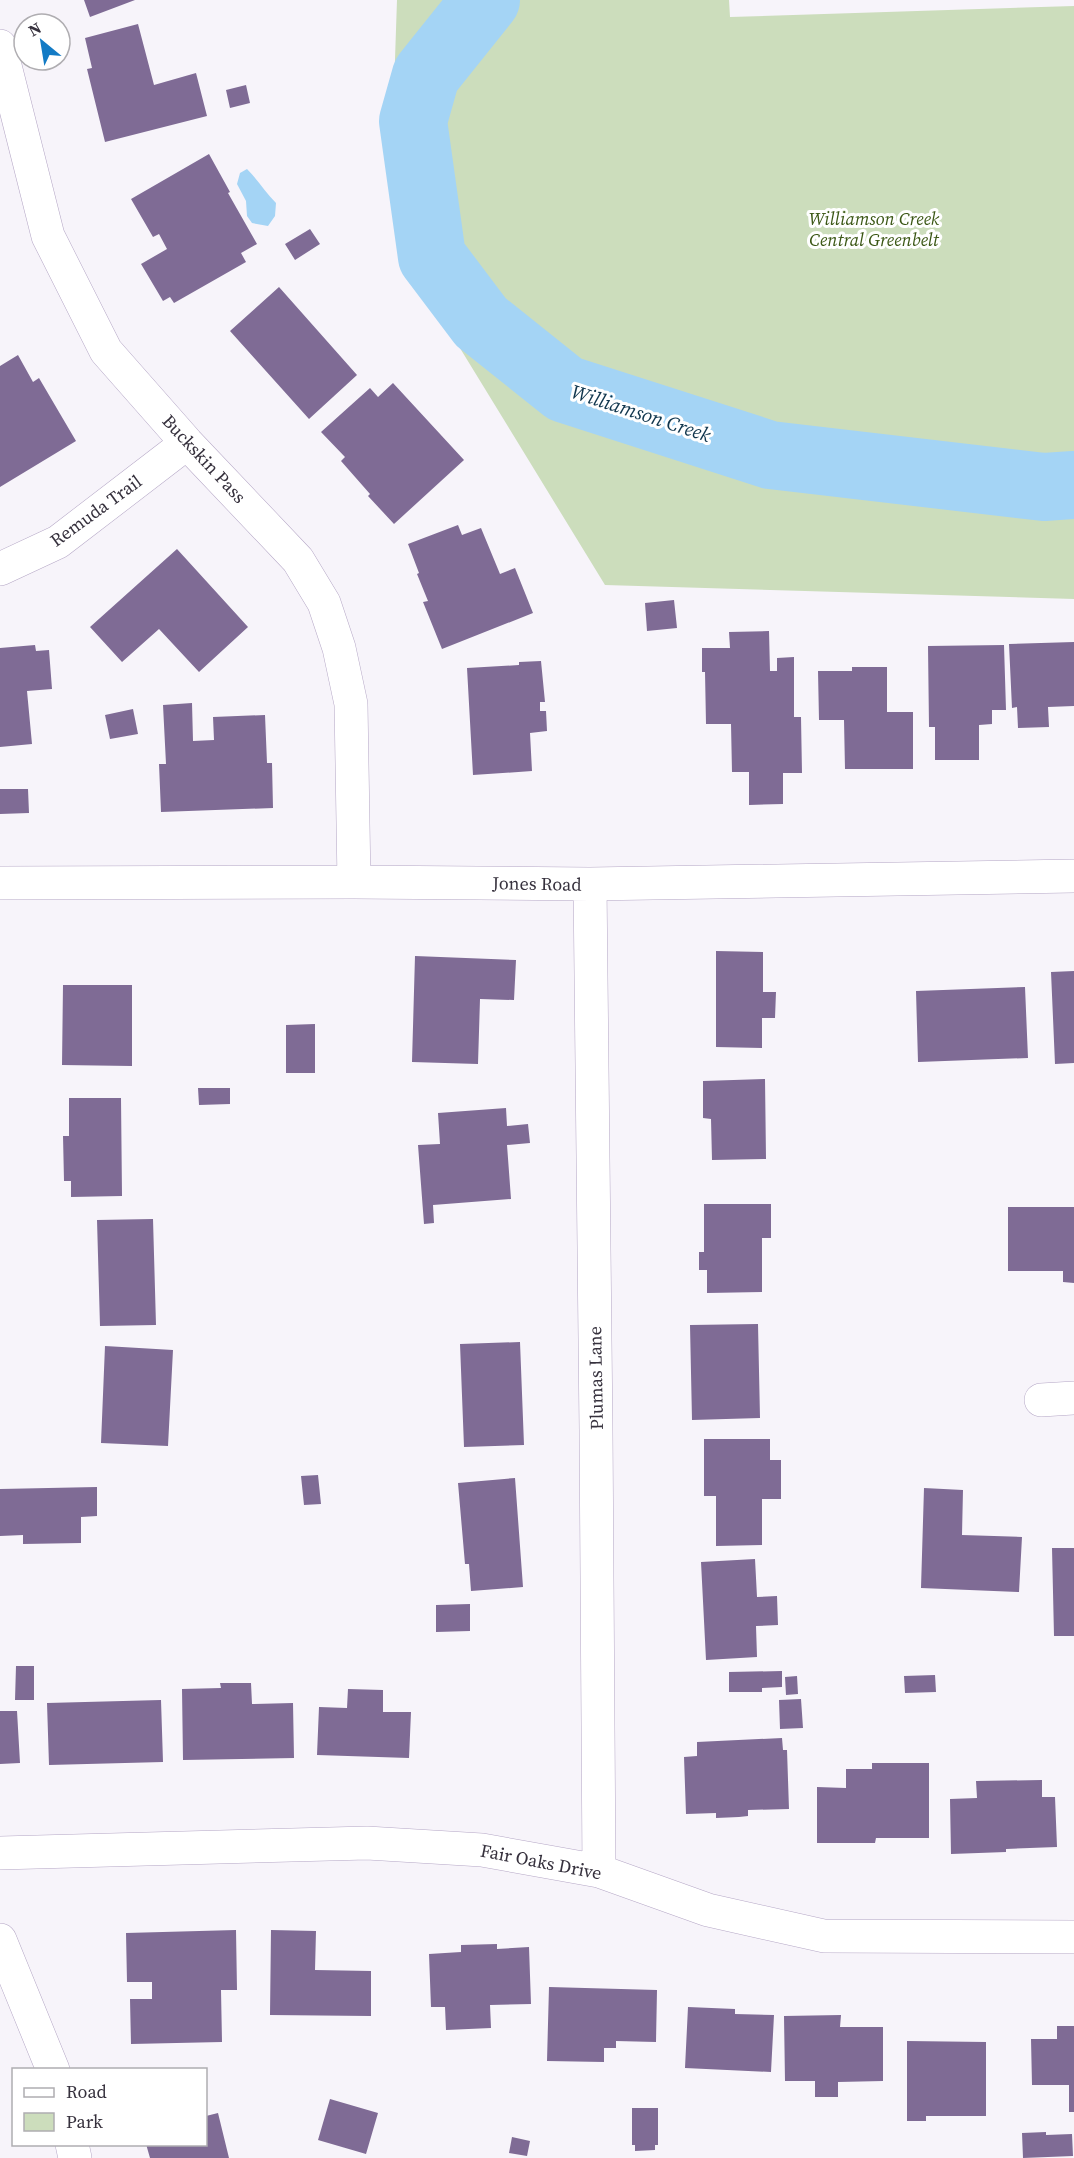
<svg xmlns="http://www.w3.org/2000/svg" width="1074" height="2158" font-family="'Source Serif 4',serif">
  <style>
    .green { fill: #ccddbc }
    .water { fill: #a4d4f5 }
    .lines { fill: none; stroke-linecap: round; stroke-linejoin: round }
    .river { stroke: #a4d4f5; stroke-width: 68 }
    .building { fill: #7f6b95 }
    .minor-casing { stroke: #b5a7c6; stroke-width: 34 }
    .minor { stroke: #fff; stroke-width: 33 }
    .labels { text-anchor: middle; stroke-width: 6; stroke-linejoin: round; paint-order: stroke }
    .park-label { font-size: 18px; font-style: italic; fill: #3b5715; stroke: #fff }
    .street-label { font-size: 18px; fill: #36313d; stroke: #fff }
    .water-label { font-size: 20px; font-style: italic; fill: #10364d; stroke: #fff }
  </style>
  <rect width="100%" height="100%" fill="#f7f4fa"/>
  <path class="green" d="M 397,0 L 729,0 L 730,17 L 1074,6 L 1074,599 L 605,585 L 417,278 L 391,177 Z"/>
  <path class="water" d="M 247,169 C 258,180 265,192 276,203 L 275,216 L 268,226 L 252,223 L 247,216 L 246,201 L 237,184 L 240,173 Z"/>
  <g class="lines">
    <path class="river" d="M 486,0 L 426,75 L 413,121 L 432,257 L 481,322 L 565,389 L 770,455 L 1044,487 L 1074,485"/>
  </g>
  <path class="building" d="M 84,0 L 135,0 L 90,17 Z
    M 138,24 L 154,85 L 196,73 L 207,116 L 105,142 L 87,69 L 92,68 L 85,38 Z
    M 246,85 L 250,103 L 230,108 L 226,90 Z
    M 209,154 L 230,192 L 228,193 L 257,244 L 241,253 L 246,262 L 174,303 L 170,297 L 163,301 L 141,264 L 167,249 L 159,234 L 153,237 L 131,199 Z
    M 310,229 L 320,244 L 295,260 L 285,244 Z
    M 279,287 L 357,375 L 309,419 L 230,331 Z
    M 18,355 L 33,382 L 39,378 L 76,441 L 0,487 L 0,366 Z
    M 393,383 L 464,460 L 394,524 L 368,496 L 370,494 L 341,461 L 345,457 L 321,432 L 370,388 L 378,397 Z
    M 458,525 L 462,535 L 481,528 L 500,574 L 515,568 L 533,613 L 442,649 L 423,602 L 428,601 L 417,574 L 419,573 L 408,544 Z
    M 177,549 L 248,627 L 199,672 L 159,629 L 122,662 L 90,627 Z
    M 674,600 L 677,628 L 647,631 L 645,603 Z
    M 769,631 L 770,671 L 777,671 L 777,658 L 794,657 L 794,717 L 801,717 L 802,773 L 783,773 L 783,804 L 749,805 L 749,772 L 732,772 L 731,724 L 706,724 L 705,672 L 702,672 L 702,648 L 730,648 L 729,632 Z
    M 1074,642 L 1074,706 L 1048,707 L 1049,727 L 1018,728 L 1017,707 L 1012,708 L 1009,644 Z
    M 35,645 L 36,651 L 49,650 L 52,689 L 27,691 L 32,744 L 0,747 L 0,648 Z
    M 1004,645 L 1006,710 L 992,710 L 992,724 L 979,725 L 979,760 L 935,760 L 935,727 L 929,727 L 928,646 Z
    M 541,661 L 545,702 L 540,702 L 540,711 L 546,711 L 547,731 L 530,733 L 532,771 L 473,775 L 467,668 L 519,665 L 519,662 Z
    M 852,667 L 887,667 L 887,712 L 913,712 L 913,769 L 845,769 L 844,720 L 819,720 L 818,671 L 852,671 Z
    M 192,703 L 193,741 L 214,740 L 213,717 L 265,715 L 267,763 L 272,763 L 273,808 L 161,812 L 159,764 L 166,764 L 163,705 Z
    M 133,709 L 138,734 L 110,739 L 105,715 Z
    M 0,789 L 28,789 L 29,813 L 0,814 Z
    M 716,951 L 763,952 L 763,992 L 776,992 L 775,1018 L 762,1018 L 762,1048 L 716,1047 Z
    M 415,956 L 516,960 L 514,1000 L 480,999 L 478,1064 L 412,1062 Z
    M 1074,971 L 1074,1063 L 1055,1064 L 1051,972 Z
    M 63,985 L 132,985 L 132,1066 L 62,1065 Z
    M 1025,987 L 1028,1058 L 918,1062 L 916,991 Z
    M 315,1024 L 315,1073 L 286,1073 L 286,1025 Z
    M 765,1079 L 766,1159 L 712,1160 L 711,1119 L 703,1118 L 703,1081 Z
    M 198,1088 L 230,1088 L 230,1104 L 199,1105 Z
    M 69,1098 L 121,1098 L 122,1196 L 71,1197 L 71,1181 L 64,1181 L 63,1136 L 69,1136 Z
    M 506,1108 L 507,1126 L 528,1124 L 530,1143 L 507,1145 L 511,1199 L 433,1205 L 434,1223 L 424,1224 L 418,1145 L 440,1144 L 438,1113 Z
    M 704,1204 L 771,1204 L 771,1238 L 762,1238 L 762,1292 L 707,1293 L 707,1270 L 699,1270 L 699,1252 L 704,1252 Z
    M 1008,1207 L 1074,1207 L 1074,1283 L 1063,1282 L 1063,1271 L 1008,1271 Z
    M 153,1219 L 156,1325 L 100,1326 L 97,1220 Z
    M 758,1324 L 760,1418 L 692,1420 L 690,1325 Z
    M 520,1342 L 524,1445 L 464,1447 L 460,1344 Z
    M 105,1346 L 173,1350 L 168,1446 L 101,1443 Z
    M 704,1439 L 770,1439 L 770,1460 L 781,1460 L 781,1499 L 762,1499 L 762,1545 L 716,1546 L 716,1496 L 704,1496 Z
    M 318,1475 L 321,1504 L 304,1505 L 301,1476 Z
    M 515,1478 L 523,1587 L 471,1591 L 469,1564 L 465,1564 L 458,1483 Z
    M 97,1487 L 97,1516 L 81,1517 L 81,1543 L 23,1544 L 23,1535 L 0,1536 L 0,1489 Z
    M 924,1488 L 963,1490 L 962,1535 L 1022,1537 L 1019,1592 L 921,1588 Z
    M 1052,1548 L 1074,1548 L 1074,1636 L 1054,1636 Z
    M 755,1559 L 757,1597 L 777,1596 L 778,1625 L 756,1626 L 757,1657 L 706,1660 L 701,1562 Z
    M 470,1604 L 470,1631 L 436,1632 L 436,1605 Z
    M 16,1666 L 34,1666 L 34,1700 L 15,1700 Z
    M 782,1671 L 782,1687 L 762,1688 L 762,1692 L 729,1692 L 729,1672 Z
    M 935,1675 L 936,1692 L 905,1693 L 904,1676 Z
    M 797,1676 L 798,1694 L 786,1695 L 785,1677 Z
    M 220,1683 L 251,1683 L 252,1704 L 293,1703 L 294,1758 L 183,1760 L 182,1689 L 221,1688 Z
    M 348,1689 L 383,1690 L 383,1712 L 411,1712 L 409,1758 L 317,1755 L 319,1707 L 347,1708 Z
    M 801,1699 L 803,1728 L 780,1729 L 779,1700 Z
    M 161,1700 L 163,1762 L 49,1765 L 47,1703 Z
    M 0,1711 L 17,1711 L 20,1763 L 0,1764 Z
    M 782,1738 L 783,1750 L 787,1750 L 789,1809 L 748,1810 L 748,1816 L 739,1817 L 716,1818 L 716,1813 L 686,1814 L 684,1757 L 697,1756 L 697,1742 Z
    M 872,1763 L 929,1763 L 929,1838 L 876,1838 L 875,1843 L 817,1843 L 817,1787 L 846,1788 L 846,1769 L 872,1769 Z
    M 1042,1780 L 1042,1797 L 1055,1797 L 1057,1847 L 1006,1849 L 1006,1852 L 951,1854 L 950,1799 L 977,1798 L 976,1781 Z
    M 236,1930 L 237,1990 L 221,1990 L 222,2042 L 131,2044 L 130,1999 L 152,1999 L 152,1982 L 127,1982 L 126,1933 Z
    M 271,1930 L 316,1931 L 315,1970 L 371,1971 L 371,2016 L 270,2015 Z
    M 497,1944 L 497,1949 L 529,1947 L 531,2004 L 490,2005 L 491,2028 L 446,2030 L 445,2007 L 431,2007 L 429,1954 L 461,1952 L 461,1945 Z
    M 549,1987 L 657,1990 L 656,2042 L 616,2041 L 616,2048 L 604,2048 L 604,2062 L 547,2061 Z
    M 688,2007 L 735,2009 L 735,2014 L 774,2015 L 771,2072 L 685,2068 Z
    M 841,2015 L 840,2027 L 883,2027 L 883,2081 L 838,2082 L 838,2097 L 815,2097 L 815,2081 L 785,2081 L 784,2016 Z
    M 1057,2026 L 1074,2026 L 1074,2112 L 1069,2112 L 1069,2085 L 1032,2085 L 1031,2039 L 1057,2039 Z
    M 907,2041 L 986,2042 L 986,2116 L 926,2116 L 926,2121 L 907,2121 Z
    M 330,2099 L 378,2113 L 366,2154 L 318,2140 Z
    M 632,2108 L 658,2108 L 658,2145 L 655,2145 L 655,2150 L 635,2151 L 635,2145 L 632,2145 Z
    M 218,2113 L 229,2158 L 150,2158 L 146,2144 L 206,2144 L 206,2116 Z
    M 1046,2132 L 1046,2135 L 1072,2134 L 1073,2156 L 1023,2158 L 1022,2133 Z
    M 512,2137 L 530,2141 L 527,2156 L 509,2153 Z"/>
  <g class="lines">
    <defs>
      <path id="minor" d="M 0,46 L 48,236 L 106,351 L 187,443 L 298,560 L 324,603 L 339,648 L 351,704 L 354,882
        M 0,569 L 58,542 L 187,443
        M 0,883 L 354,882 L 590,884 L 1074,876
        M 590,884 L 596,1430 L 599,1871
        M 1041,1400 L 1074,1398
        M 0,1853 L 367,1843 L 482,1850 L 599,1871 L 708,1910 L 824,1936 L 1074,1937
        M 0,1940 L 53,2070
        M 72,2144 L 75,2158"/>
    </defs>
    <use href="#minor" class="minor-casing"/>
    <use href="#minor" class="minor"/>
  </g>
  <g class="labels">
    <g class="park-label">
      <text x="874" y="225">Williamson Creek<tspan x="874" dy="21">Central Greenbelt</tspan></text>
    </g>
    <g class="street-label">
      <text transform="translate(204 459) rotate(47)" y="6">Buckskin Pass</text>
      <text transform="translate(96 511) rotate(-36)" y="6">Remuda Trail</text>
      <text transform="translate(537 884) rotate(1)" y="6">Jones Road</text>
      <text transform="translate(596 1378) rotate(-91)" y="6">Plumas Lane</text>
      <text transform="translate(541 1862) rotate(11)" y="6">Fair Oaks Drive</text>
    </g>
    <g class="water-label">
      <text transform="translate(641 413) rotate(18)" y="7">Williamson Creek</text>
    </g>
  </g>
  <rect x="12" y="2068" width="195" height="78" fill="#ffffff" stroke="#afadb1" stroke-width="1.5"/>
  <rect x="24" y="2088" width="30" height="9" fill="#ffffff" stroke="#afadb1" stroke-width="1.5"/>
  <text x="66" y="2098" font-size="18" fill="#36313d">Road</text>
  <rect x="24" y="2113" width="30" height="18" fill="#ccddbc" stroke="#afadb1" stroke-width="1.5"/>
  <text x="66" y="2128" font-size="18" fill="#36313d">Park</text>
  <g transform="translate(42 42) rotate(330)"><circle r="28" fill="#ffffff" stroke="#afadb1" stroke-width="1.5"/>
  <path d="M0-4.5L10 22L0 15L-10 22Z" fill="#137bc5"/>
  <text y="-9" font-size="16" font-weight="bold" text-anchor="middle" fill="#36313d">N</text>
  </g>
</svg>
